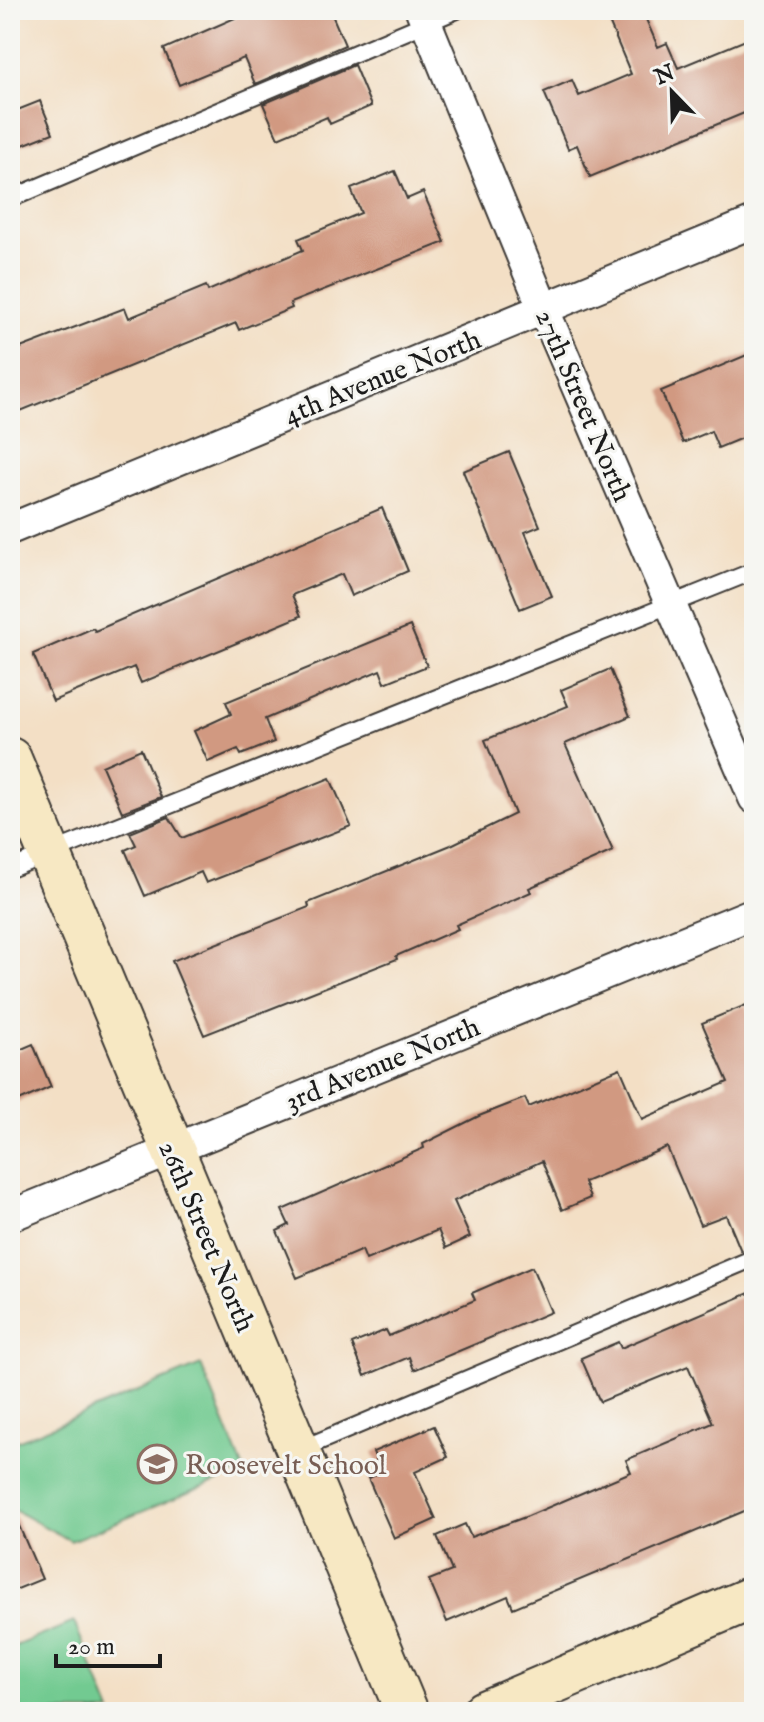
<svg xmlns="http://www.w3.org/2000/svg" width="764" height="1722" font-family="'IM FELL English',serif">
  <style>
    .green { fill: #72ca91; stroke: #477356; stroke-width: 2 }
    .building { fill: #d19981 }
    .lines { fill: none; stroke-linecap: round; stroke-linejoin: round }
    .lane-casing { stroke: #3c3935; stroke-width: 20 }
    .street-casing { stroke: #3c3935; stroke-width: 34 }
    .secondary-casing { stroke: #3c3935; stroke-width: 46 }
    .lane { stroke: #fff; stroke-width: 16 }
    .street { stroke: #fff; stroke-width: 30 }
    .secondary { stroke: #f7e8c3; stroke-width: 42 }
    .labels { text-anchor: middle; stroke-width: 6; stroke-linejoin: round; paint-order: stroke }
    .street-label { font-size: 28px; fill: #1c1c1c; stroke: #f6f6f2 }
    .education-label { font-size: 28px; fill: #785e54; stroke: #f6f6f2; text-anchor: start }
  </style>
  <rect width="100%" height="100%" fill="#f6f6f2"/>
  <filter id="ink" filterUnits="userSpaceOnUse"><feTurbulence type="fractalNoise" baseFrequency=".0125" numOctaves="2"/><feDisplacementMap in="SourceGraphic" scale="16" xChannelSelector="R" yChannelSelector="G"/><feConvolveMatrix kernelMatrix="1 2 1 2 8 2 1 2 1" color-interpolation-filters="sRGB"/></filter>
  <filter id="wash" filterUnits="userSpaceOnUse"><feTurbulence type="fractalNoise" baseFrequency=".006" numOctaves="4" result="noise"/><feDisplacementMap in="SourceGraphic" scale="32" xChannelSelector="R" yChannelSelector="G"/><feGaussianBlur stdDeviation="1.8" result="paint"/><feColorMatrix in="noise" values="0 0 0 0 0 0 0 0 0 0 0 0 0 0 0 0 0 1.4 0 .05"/><feComposite in="paint" operator="in"/></filter>
  <g filter="url(#wash)">
    <rect width="100%" height="100%" fill="#f3dfc5"/>
    <path class="green" d="M 201,1365 L 244,1470 L 71,1541 L 10,1508 L 10,1444 Z
      M 74,1622 L 111,1712 L 22,1712 L 10,1684 L 10,1648 Z"/>
    <g id="blocks">
      <path class="building" d="M 253,10 L 330,10 L 345,45 L 255,84 L 244,58 L 179,85 L 164,49 Z
        M 604,10 L 642,10 L 658,47 L 667,43 L 678,68 L 748,39 L 754,54 L 754,109 L 590,177 L 577,145 L 568,149 L 544,92 L 572,80 L 579,96 L 631,74 Z
        M 354,65 L 371,106 L 330,124 L 327,117 L 278,138 L 263,104 Z
        M 40,101 L 53,133 L 10,150 L 10,113 Z
        M 395,171 L 407,199 L 423,192 L 445,242 L 290,303 L 292,308 L 239,330 L 236,323 L 18,412 L 10,394 L 10,352 L 125,308 L 129,318 L 206,286 L 208,291 L 303,250 L 298,239 L 361,213 L 351,189 Z
        M 754,352 L 754,433 L 718,448 L 711,431 L 683,443 L 661,391 Z
        M 509,452 L 540,526 L 525,532 L 552,596 L 520,609 L 463,471 Z
        M 382,508 L 408,571 L 351,596 L 342,574 L 292,595 L 301,616 L 141,683 L 134,667 L 53,701 L 33,654 L 93,628 L 95,631 Z
        M 410,626 L 427,666 L 385,683 L 380,670 L 265,719 L 274,742 L 241,755 L 238,749 L 208,762 L 194,731 L 231,714 L 226,702 Z
        M 610,669 L 630,716 L 565,744 L 613,851 L 529,888 L 531,892 L 456,925 L 458,929 L 396,956 L 397,959 L 204,1035 L 172,961 L 309,907 L 308,903 L 451,845 L 515,814 L 485,740 L 568,706 L 561,690 Z
        M 141,749 L 161,797 L 122,812 L 102,766 Z
        M 330,778 L 351,826 L 206,883 L 201,872 L 145,896 L 125,850 L 136,845 L 130,833 L 169,817 L 182,838 Z
        M 746,1005 L 754,1024 L 754,1247 L 741,1251 L 726,1215 L 700,1225 L 667,1147 L 584,1182 L 590,1198 L 562,1210 L 542,1161 L 454,1201 L 470,1237 L 446,1248 L 438,1230 L 366,1260 L 362,1250 L 297,1278 L 277,1231 L 289,1225 L 282,1210 L 424,1148 L 423,1144 L 479,1116 L 525,1098 L 529,1107 L 620,1068 L 642,1119 L 728,1082 L 702,1023 Z
        M 33,1044 L 51,1087 L 10,1105 L 10,1054 Z
        M 532,1267 L 551,1312 L 414,1370 L 409,1357 L 365,1376 L 352,1344 L 386,1330 L 389,1336 L 475,1300 L 472,1293 Z
        M 754,1291 L 754,1507 L 513,1608 L 508,1596 L 447,1622 L 429,1580 L 452,1571 L 437,1536 L 465,1524 L 471,1537 L 528,1516 L 631,1472 L 626,1460 L 713,1423 L 688,1366 L 600,1402 L 581,1358 L 618,1342 L 621,1348 Z
        M 434,1426 L 448,1457 L 415,1472 L 436,1519 L 394,1538 L 368,1478 L 382,1473 L 373,1452 Z
        M 10,1505 L 42,1579 L 10,1592 Z"/>
    </g>
  </g>
  <g filter="url(#ink)">
    <use href="#blocks" fill-opacity="0" stroke="#3c3935" stroke-width="2"/>
    <g class="lines">
      <defs>
        <path id="lane" d="M 10,199 L 457,10
          M 10,869 L 754,571
          M 299,1450 L 754,1258"/>
        <path id="street" d="M 421,10 L 544,310 L 754,798
          M 10,529 L 754,222
          M 10,1216 L 754,913"/>
        <path id="secondary" d="M 10,759 L 407,1712
          M 484,1712 L 754,1597"/>
      </defs>
      <use href="#lane" class="lane-casing"/>
      <use href="#street" class="street-casing"/>
      <use href="#secondary" class="secondary-casing"/>
      <use href="#lane" class="lane"/>
      <use href="#street" class="street"/>
      <use href="#secondary" class="secondary"/>
    </g>
  </g>
  <defs>
    <symbol id="school-ring" viewBox="-11 -11 22 22"><circle r="9.5" fill="#f6f6f2" stroke="#8d6e63" stroke-width="1.5"/><path d="M0-5L7-2L0 1L-7-2ZM-4 1L0 2.5L4 1V4Q0 6-4 4Z" fill="#8d6e63"/></symbol>
  </defs>
  <g fill-rule="evenodd">
    <use href="#school-ring" x="135" y="1442" width="44" height="44"/>
  </g>
  <g class="labels">
    <g class="street-label">
      <text transform="translate(382 376) rotate(-22)" y="10">4th Avenue North</text>
      <text transform="translate(585 405) rotate(67)" y="10">27th Street North</text>
      <text transform="translate(382 1063) rotate(-22)" y="10">3rd Avenue North</text>
      <text transform="translate(208 1236) rotate(67)" y="10">26th Street North</text>
    </g>
    <g class="education-label">
      <text x="185" y="1474">Roosevelt School</text>
    </g>
  </g>
  <rect width="764" height="1722" fill="none" stroke="#f6f6f2" stroke-width="40"/>
  <g transform="translate(672 92) rotate(337)" stroke="#f6f6f2" stroke-width="6" paint-order="stroke">
  <path d="M0-6L14 30L0 20L-14 30Z" fill="#1c1c1c"/>
  <text y="-12" font-size="22" font-weight="bold" text-anchor="middle" fill="#1c1c1c">N</text>
  </g>
  <path d="M56 1654v12h104v-12" fill="none" stroke="#1c1c1c" stroke-width="4"/>
  <text x="68" y="1654" font-size="24" fill="#1c1c1c" stroke="#f6f6f2" stroke-width="6" paint-order="stroke">20 m</text>
</svg>
